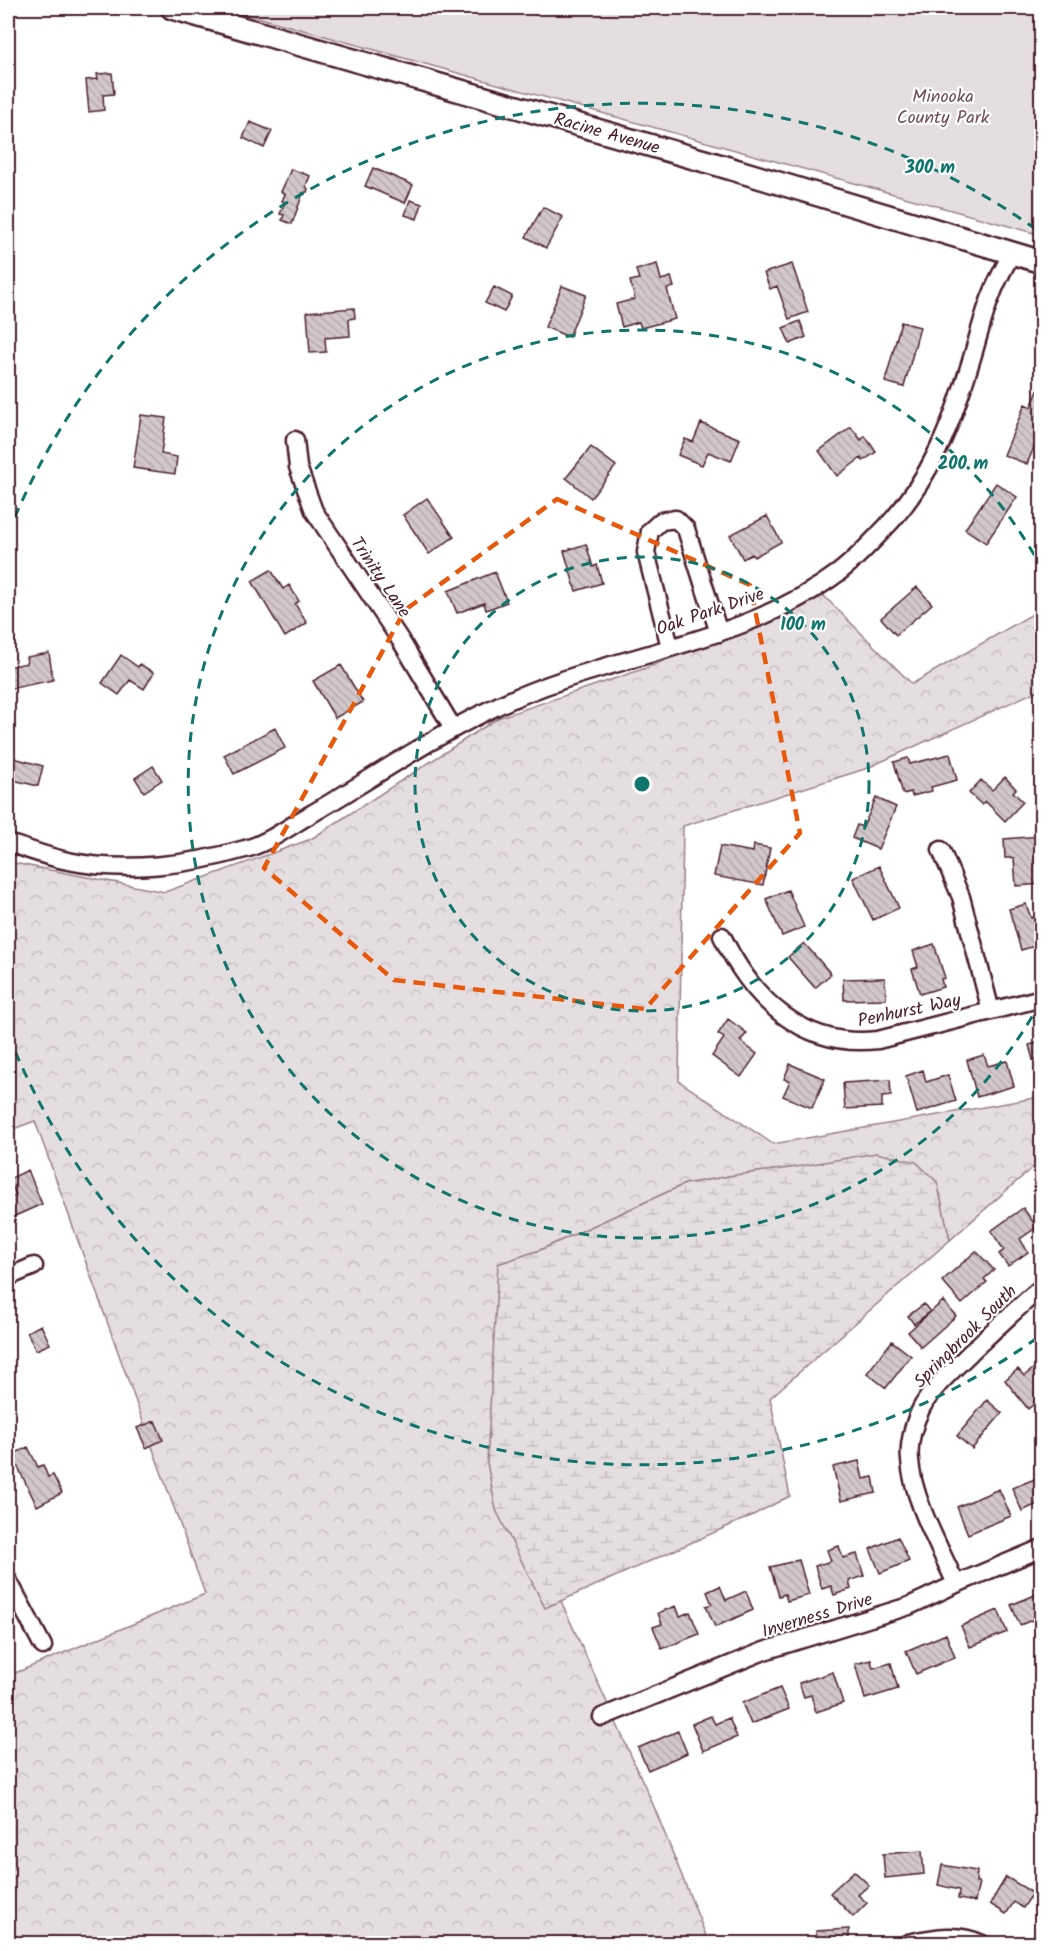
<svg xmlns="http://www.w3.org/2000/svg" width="1049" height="1951" font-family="Kalam,sans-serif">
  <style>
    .forest { fill: url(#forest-crowns); stroke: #987e86; stroke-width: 1.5 }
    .wetland { fill: url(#wetland-marsh); stroke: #987e86; stroke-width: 1.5 }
    .park { fill: #e5dee0; stroke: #987e86; stroke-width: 1.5 }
    .building { fill: url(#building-back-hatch); stroke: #4a1f2b; stroke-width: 1.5 }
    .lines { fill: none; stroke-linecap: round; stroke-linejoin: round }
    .minor-casing { stroke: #4a1f2b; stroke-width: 21 }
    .major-casing { stroke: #4a1f2b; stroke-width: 26 }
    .minor { stroke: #fff; stroke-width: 16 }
    .major { stroke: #fff; stroke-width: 21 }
    .marked { fill: none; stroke: #e8590c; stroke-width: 4.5; stroke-dasharray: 12 8; stroke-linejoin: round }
    .ring { fill: none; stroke: #0f766e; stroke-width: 3; stroke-dasharray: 10 8 }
    .labels { text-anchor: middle; stroke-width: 4.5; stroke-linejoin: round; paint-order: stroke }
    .park-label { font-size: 18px; fill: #714f58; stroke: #fff }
    .street-label { font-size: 18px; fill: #4a1f2b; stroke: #fff }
    .centre { fill: #0f766e; stroke: #fff; stroke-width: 3 }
    .ring-label { font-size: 18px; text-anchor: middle; font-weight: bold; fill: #0f766e; stroke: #fff; stroke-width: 4.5; stroke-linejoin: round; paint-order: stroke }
  </style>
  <defs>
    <pattern id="forest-crowns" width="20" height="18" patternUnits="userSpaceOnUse" patternTransform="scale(1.5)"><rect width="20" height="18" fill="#e5dee0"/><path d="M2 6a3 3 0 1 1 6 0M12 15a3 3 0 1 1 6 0" fill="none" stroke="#c6bec0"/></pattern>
    <pattern id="wetland-marsh" width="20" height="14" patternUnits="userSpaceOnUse" patternTransform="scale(1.5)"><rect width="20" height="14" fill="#e5dee0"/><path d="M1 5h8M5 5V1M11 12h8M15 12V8" fill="none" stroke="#c6bec0"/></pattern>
    <pattern id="building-back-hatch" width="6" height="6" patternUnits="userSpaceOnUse" patternTransform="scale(1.5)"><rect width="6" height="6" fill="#d2c7cb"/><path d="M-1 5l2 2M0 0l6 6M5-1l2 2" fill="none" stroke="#b6aaae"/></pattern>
  </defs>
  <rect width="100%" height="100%" fill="#fff"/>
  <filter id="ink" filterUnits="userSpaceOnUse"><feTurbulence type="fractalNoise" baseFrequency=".0167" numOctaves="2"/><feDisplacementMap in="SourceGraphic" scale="12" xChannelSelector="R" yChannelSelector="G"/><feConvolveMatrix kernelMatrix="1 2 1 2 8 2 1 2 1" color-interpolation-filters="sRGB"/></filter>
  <g filter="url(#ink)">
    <path class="forest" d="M 824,596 L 912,684 L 1041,609 L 1041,689 L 865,769 L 683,826 L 679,1081 L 773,1144 L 1041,1097 L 1041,1160 L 950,1240 L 937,1182 L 790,1168 L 735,1175 L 685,1184 L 540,1250 L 498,1264 L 545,1607 L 561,1601 L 652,1802 L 709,1943 L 8,1943 L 8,1676 L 205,1594 L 35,1121 L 8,1131 L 8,862 L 165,892 L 311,839 L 498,718 L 646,668 Z"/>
    <path class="wetland" d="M 876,1153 L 916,1162 L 937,1182 L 950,1240 L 770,1398 L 790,1496 L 751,1516 L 545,1608 L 496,1510 L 487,1463 L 498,1264 L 540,1250 L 685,1184 L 735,1175 L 790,1168 Z"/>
    <path class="park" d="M 224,8 L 1041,8 L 1041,235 Z"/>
    <path class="building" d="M 112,73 L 114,94 L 103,95 L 104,110 L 89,112 L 86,80 L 98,79 L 97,74 Z
      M 250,122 L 272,131 L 264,148 L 243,138 Z
      M 373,168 L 413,185 L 405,203 L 365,186 Z
      M 291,169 L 310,176 L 306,186 L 308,189 L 307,192 L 303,193 L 292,224 L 282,220 L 284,215 L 280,214 L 285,202 L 282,201 L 285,194 L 281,192 Z
      M 410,200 L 422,204 L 417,219 L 405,215 Z
      M 543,207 L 563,217 L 546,248 L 526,237 Z
      M 657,264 L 661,280 L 671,277 L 674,287 L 667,289 L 675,319 L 641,328 L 639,322 L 622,327 L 616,304 L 635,299 L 630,281 L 639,279 L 636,270 Z
      M 792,264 L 808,312 L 789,319 L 777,286 L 770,289 L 764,273 Z
      M 562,286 L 586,295 L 569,337 L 545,327 Z
      M 494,287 L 512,296 L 504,312 L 485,303 Z
      M 354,308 L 355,318 L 349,319 L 350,336 L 325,338 L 326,352 L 310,353 L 307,312 Z
      M 800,321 L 806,337 L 790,344 L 783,328 Z
      M 901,322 L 920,327 L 904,387 L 885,382 Z
      M 1041,384 L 1042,428 L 1027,464 L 1004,455 L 1025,404 L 1031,407 Z
      M 141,415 L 166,418 L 161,454 L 177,457 L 175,474 L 133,468 Z
      M 701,423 L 740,439 L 731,461 L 708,452 L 702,465 L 678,455 L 685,439 L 693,442 Z
      M 851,427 L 861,440 L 865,436 L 876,452 L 863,461 L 861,458 L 837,476 L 819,451 Z
      M 591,447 L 616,466 L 591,498 L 566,478 Z
      M 996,483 L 1017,497 L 986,543 L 965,529 Z
      M 427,498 L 454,537 L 429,554 L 403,515 Z
      M 767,516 L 781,542 L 754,557 L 752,554 L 743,559 L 730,535 Z
      M 586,544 L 593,567 L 597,565 L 602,583 L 576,591 L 564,551 Z
      M 271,570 L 283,589 L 289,585 L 299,601 L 295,604 L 307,623 L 285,637 L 252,581 Z
      M 495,572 L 507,602 L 486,610 L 484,603 L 457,613 L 448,591 Z
      M 917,587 L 932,604 L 896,635 L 881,618 Z
      M 49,653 L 53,680 L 8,689 L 8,667 L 27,663 L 26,657 Z
      M 121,655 L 138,667 L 140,664 L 154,673 L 144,689 L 130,680 L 119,695 L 102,683 Z
      M 341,665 L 363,702 L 335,718 L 313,681 Z
      M 275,728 L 285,748 L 234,774 L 224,755 Z
      M 950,754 L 957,780 L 931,787 L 932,791 L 912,796 L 911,792 L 903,794 L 894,762 L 908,758 L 910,764 Z
      M 14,758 L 43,766 L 38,786 L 9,779 Z
      M 153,766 L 162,780 L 144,792 L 135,778 Z
      M 1005,777 L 1016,789 L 1013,792 L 1023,802 L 1005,821 L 985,801 L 982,805 L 969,793 L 981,780 L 992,790 Z
      M 876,798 L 896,807 L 878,849 L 852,838 L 857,825 L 863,827 Z
      M 1042,836 L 1042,884 L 1016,886 L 1014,858 L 1005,858 L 1004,839 Z
      M 754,845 L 770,848 L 763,885 L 714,876 L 720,846 L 753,852 Z
      M 879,866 L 899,908 L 873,920 L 853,878 Z
      M 788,890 L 804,927 L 782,936 L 766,899 Z
      M 1026,904 L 1031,918 L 1039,916 L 1042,923 L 1042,944 L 1021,950 L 1009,909 Z
      M 804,943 L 831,974 L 815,988 L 788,957 Z
      M 934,944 L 945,978 L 941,979 L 943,987 L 920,994 L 912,969 L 918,967 L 913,951 Z
      M 885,978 L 886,999 L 844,1000 L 843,979 Z
      M 728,1019 L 747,1033 L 740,1041 L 757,1054 L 741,1077 L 712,1056 L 724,1038 L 718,1034 Z
      M 1042,1042 L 1042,1075 L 1037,1059 L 1033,1060 L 1029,1045 Z
      M 984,1055 L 988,1066 L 1007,1061 L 1014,1086 L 977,1097 L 967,1060 Z
      M 790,1064 L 825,1079 L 812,1108 L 783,1096 L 790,1081 L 784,1079 Z
      M 923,1070 L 926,1082 L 948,1075 L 956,1101 L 917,1113 L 906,1076 Z
      M 890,1080 L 891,1096 L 882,1097 L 882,1107 L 845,1109 L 843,1083 Z
      M 28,1170 L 42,1204 L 8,1219 L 8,1199 L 16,1195 L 9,1179 Z
      M 1023,1208 L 1037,1227 L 1020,1239 L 1028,1252 L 1008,1266 L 999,1254 L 1004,1250 L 991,1231 Z
      M 976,1251 L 994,1270 L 984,1279 L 987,1282 L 962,1304 L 942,1281 Z
      M 943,1301 L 956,1316 L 921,1347 L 908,1332 Z
      M 924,1304 L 930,1312 L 914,1324 L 908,1316 Z
      M 41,1325 L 50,1344 L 36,1350 L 27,1332 Z
      M 892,1341 L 911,1356 L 886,1388 L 867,1373 Z
      M 1042,1362 L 1042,1401 L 1039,1403 L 1038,1401 L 1028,1409 L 1005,1380 L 1018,1369 L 1024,1376 Z
      M 987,1400 L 1002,1413 L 972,1449 L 957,1436 Z
      M 155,1421 L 163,1440 L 146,1448 L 137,1428 Z
      M 28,1447 L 38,1467 L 43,1465 L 48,1477 L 53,1475 L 62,1493 L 37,1506 L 12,1455 Z
      M 859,1461 L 863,1479 L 873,1477 L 876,1493 L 841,1501 L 833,1467 Z
      M 1042,1476 L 1042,1502 L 1022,1511 L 1012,1488 Z
      M 999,1489 L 1011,1516 L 968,1534 L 957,1507 Z
      M 898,1537 L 909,1561 L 880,1573 L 870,1549 Z
      M 839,1546 L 843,1558 L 857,1554 L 864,1576 L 849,1581 L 851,1589 L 834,1595 L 831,1586 L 822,1589 L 815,1566 L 831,1561 L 827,1550 Z
      M 799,1560 L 809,1595 L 787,1601 L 785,1594 L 779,1596 L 770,1567 Z
      M 720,1586 L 726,1600 L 746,1591 L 753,1610 L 715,1627 L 706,1606 L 712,1604 L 707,1592 Z
      M 1042,1592 L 1042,1616 L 1020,1625 L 1011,1605 Z
      M 676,1606 L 680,1616 L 690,1612 L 699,1634 L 662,1649 L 653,1627 L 662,1624 L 658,1613 Z
      M 998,1610 L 1007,1632 L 970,1647 L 961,1626 Z
      M 946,1634 L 955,1657 L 916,1674 L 906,1651 Z
      M 871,1660 L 873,1668 L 891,1663 L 898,1689 L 865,1699 L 855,1664 Z
      M 833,1672 L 843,1703 L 816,1712 L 811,1695 L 804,1697 L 799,1683 Z
      M 780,1688 L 789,1709 L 751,1724 L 742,1703 Z
      M 711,1716 L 715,1724 L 729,1718 L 737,1737 L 703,1751 L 692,1724 Z
      M 678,1731 L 687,1753 L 648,1770 L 638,1748 Z
      M 922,1851 L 924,1874 L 885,1878 L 883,1854 Z
      M 942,1865 L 977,1871 L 976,1882 L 979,1882 L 975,1902 L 958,1899 L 959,1890 L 938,1885 Z
      M 854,1871 L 869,1885 L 858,1895 L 867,1903 L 853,1917 L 830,1893 Z
      M 1006,1877 L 1033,1893 L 1023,1908 L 1014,1902 L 1006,1914 L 990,1904 Z
      M 849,1929 L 849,1944 L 816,1944 L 816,1931 Z"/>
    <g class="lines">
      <defs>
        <path id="minor" d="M 295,440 L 298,467 L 314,511 L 401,641 L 453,728
          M 670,647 L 646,552 L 650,531 L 661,521 L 676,519 L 686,529 L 719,633
          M 8,843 C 28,849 47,857 68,861 C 125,873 190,865 245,849 C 269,843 291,825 313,813 C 371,779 428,740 489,710 C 600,654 736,649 838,573 C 854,561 870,544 884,529 C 930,482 952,423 971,361 C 978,339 983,315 992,294 C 997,280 1005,267 1011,254
          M 941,850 L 961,897 L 991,1011
          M 722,936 C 752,999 803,1049 878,1040 L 1042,998
          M 8,1277 L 34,1266
          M 8,1580 L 43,1646
          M 956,1584 C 940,1548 912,1498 910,1460 C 908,1443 914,1422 922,1407 C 934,1386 954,1369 971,1352 C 994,1330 1017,1308 1042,1287
          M 602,1717 L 764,1651 L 909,1606 L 956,1584 L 1042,1548
          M 908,1943 C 932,1938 958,1932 982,1944"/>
        <path id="major" d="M 172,8 L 715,164 L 1042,262"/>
      </defs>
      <use href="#minor" class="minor-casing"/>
      <use href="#major" class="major-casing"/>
      <use href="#minor" class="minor"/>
      <use href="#major" class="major"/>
    </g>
  </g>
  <path class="marked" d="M 557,499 L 750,585 L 800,833 L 645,1009 L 394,980 L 264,868 L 405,610 Z"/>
  <g class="ring">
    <circle cx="642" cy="784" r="227"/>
    <path d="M1041 1001A454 454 0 1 1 1041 567"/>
    <path d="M1037 1338A681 681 0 0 1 8 1034M8 534A681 681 0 0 1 1037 230"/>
  </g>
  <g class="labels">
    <g class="park-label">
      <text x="943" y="102">Minooka<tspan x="943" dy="21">County Park</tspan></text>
    </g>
    <g class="street-label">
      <text transform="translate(607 133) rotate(16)" y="6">Racine Avenue</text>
      <text transform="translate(381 577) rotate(56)" y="6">Trinity Lane</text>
      <text transform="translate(710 611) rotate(-19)" y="6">Oak Park Drive</text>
      <text transform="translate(909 1010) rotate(-12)" y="6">Penhurst Way</text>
      <text transform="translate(965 1336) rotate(-45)" y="6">Springbrook South</text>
      <text transform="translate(817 1615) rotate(-17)" y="6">Inverness Drive</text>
    </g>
  </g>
  <circle cx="642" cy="784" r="9" class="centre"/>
  <g class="ring-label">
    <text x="930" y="173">300 m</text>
    <text x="963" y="469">200 m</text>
    <text x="803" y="630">100 m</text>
  </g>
  <rect width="1049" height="1951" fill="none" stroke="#fff" stroke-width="30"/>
  <rect x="15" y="15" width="1019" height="1921" fill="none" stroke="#4a1f2b" stroke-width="2" filter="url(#ink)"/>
</svg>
